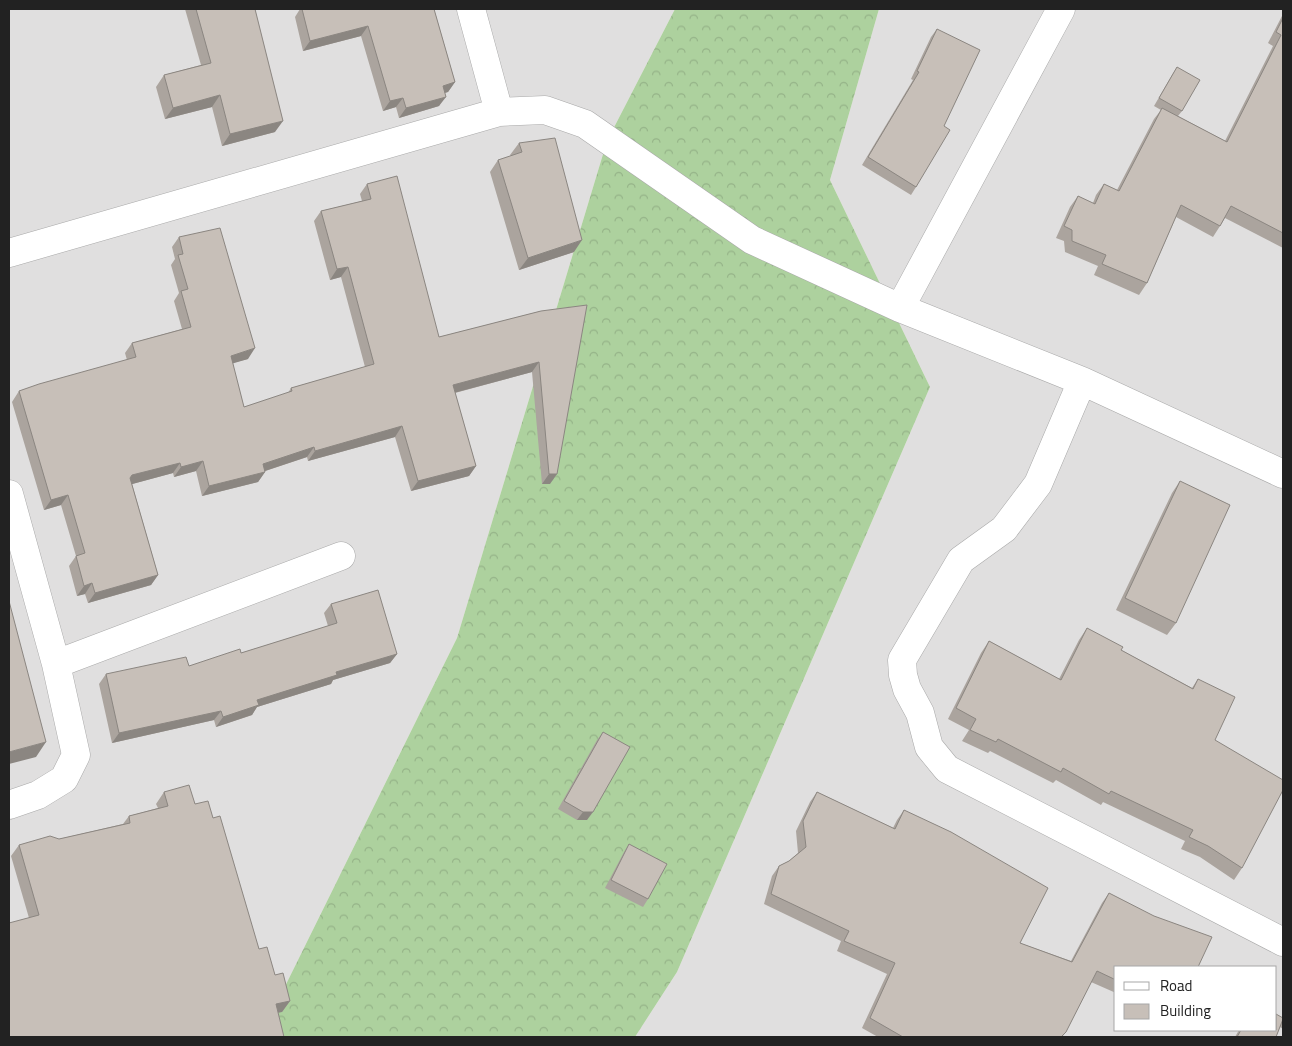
<svg xmlns="http://www.w3.org/2000/svg" width="1292" height="1046" font-family="'Titillium Web',sans-serif">
  <style>
    .residential { fill: #e0dfdf; fill-rule: evenodd }
    .forest { fill: url(#forest-crowns) }
    .lines { fill: none; stroke-linecap: round; stroke-linejoin: round }
    .minor-casing { stroke: #a9a9a9; stroke-width: 29 }
    .minor { stroke: #fff; stroke-width: 28 }
    .wall { fill: #aba49e }
    .shaded-wall { fill: #8b8681 }
    .building { fill: #c7bfb8; stroke: #8b8681 }
  </style>
  <defs>
    <pattern id="forest-crowns" width="20" height="18" patternUnits="userSpaceOnUse" patternTransform="scale(1.25)"><rect width="20" height="18" fill="#add19e"/><path d="M2 6a3 3 0 1 1 6 0M12 15a3 3 0 1 1 6 0" fill="none" stroke="#95b388"/></pattern>
  </defs>
  <rect width="100%" height="100%" fill="#f2efe9"/>
  <path class="residential" d="M 9,9 L 675,9 L 607,141 L 457,638 L 260,1037 L 9,1037 Z
    M 879,9 L 1283,9 L 1283,1037 L 635,1037 L 677,972 L 930,387 L 830,180 ZM 1116,967 L 1276,967 L 1276,1030 L 1116,1030 Z"/>
  <path class="forest" d="M 675,9 L 879,9 L 830,180 L 930,387 L 677,972 L 635,1037 L 260,1037 L 457,638 L 607,141 Z"/>
  <g class="lines">
    <defs>
      <path id="minor" d="M 471,9 L 499,112
        M 9,253 L 499,112 L 545,110 L 585,124 L 752,240 L 900,308 L 1082,381 L 1283,474
        M 900,308 L 1061,9
        M 1082,381 L 1038,484 L 1004,529 L 961,560 L 902,660 L 903,675 L 907,689 L 920,713 L 929,747 L 947,769 L 1283,942
        M 9,494 L 56,664 L 76,755 L 64,779 L 38,795 L 9,805
        M 56,664 L 341,556"/>
    </defs>
    <use href="#minor" class="minor-casing"/>
    <use href="#minor" class="minor"/>
  </g>
  <path class="wall" d="M 185,9 L 255,9 L 275,132 L 222,146 L 212,107 L 165,119 L 156,87 L 164,75 L 201,65 Z
    M 300,9 L 434,9 L 455,82 L 448,92 L 445,93 L 439,106 L 399,118 L 396,107 L 383,111 L 361,36 L 303,51 L 295,17 Z
    M 1283,14 L 1283,248 L 1225,218 L 1220,226 L 1213,237 L 1176,217 L 1147,283 L 1139,295 L 1094,275 L 1098,266 L 1065,252 L 1064,241 L 1056,238 L 1070,207 L 1078,196 L 1093,203 L 1096,195 L 1104,184 L 1117,190 L 1154,119 L 1161,110 L 1154,106 L 1172,75 L 1177,67 L 1182,111 L 1178,116 L 1225,141 L 1273,46 L 1268,43 Z
    M 937,29 L 944,126 L 916,187 L 911,195 L 862,165 L 913,80 L 911,79 L 931,37 Z
    M 519,143 L 574,252 L 519,270 L 490,172 L 498,160 L 511,156 L 510,155 Z
    M 367,184 L 439,337 L 541,311 L 550,484 L 542,484 L 532,372 L 455,393 L 476,466 L 469,476 L 411,491 L 395,437 L 308,461 L 307,457 L 265,471 L 265,472 L 258,482 L 202,496 L 196,471 L 174,477 L 173,473 L 132,484 L 158,575 L 151,585 L 88,603 L 85,594 L 77,596 L 69,566 L 76,556 L 61,505 L 44,510 L 12,402 L 19,391 L 127,360 L 125,353 L 132,343 L 182,329 L 174,301 L 179,293 L 171,265 L 175,259 L 172,247 L 179,237 L 248,359 L 232,363 L 244,407 L 288,393 L 291,388 L 365,367 L 341,277 L 330,280 L 314,221 L 321,211 L 362,201 L 360,194 Z
    M 1180,481 L 1176,623 L 1167,635 L 1116,610 L 1172,493 Z
    M 331,604 L 397,654 L 390,663 L 333,680 L 331,684 L 257,707 L 252,715 L 216,727 L 214,720 L 112,743 L 99,684 L 106,674 L 189,666 L 241,653 L 328,626 L 324,613 Z
    M 1087,628 L 1121,650 L 1192,688 L 1198,679 L 1215,740 L 1242,868 L 1234,880 L 1200,857 L 1181,849 L 1185,841 L 1103,802 L 1101,805 L 1056,780 L 1053,783 L 990,751 L 988,753 L 962,741 L 969,730 L 948,719 L 981,653 L 989,641 L 1059,679 L 1079,640 Z
    M 603,732 L 587,820 L 577,820 L 558,809 L 597,740 Z
    M 164,792 L 195,804 L 213,818 L 259,949 L 290,1001 L 282,1012 L 29,918 L 11,856 L 19,845 L 59,839 L 123,824 L 129,816 L 158,808 L 156,804 Z
    M 817,792 L 893,828 L 897,820 L 904,810 L 1020,943 L 1071,961 L 1102,903 L 1109,893 L 1116,967 L 1116,993 L 1091,982 L 1066,1032 L 1062,1037 L 878,1037 L 862,1028 L 887,974 L 837,951 L 841,941 L 764,904 L 772,876 L 779,866 L 789,861 L 798,853 L 796,831 L 810,802 Z
    M 629,844 L 648,899 L 643,907 L 605,888 L 624,852 Z
    M 1283,1017 L 1283,1029 L 1280,1027 L 1276,1037 L 1235,1037 L 1239,1030 L 1276,1030 Z"/>
  <path class="shaded-wall" d="M 368,26 L 361,36 L 303,51 L 310,41 Z
    M 455,82 L 448,92 L 436,95 L 443,86 Z
    M 220,95 L 212,107 L 165,119 L 173,108 Z
    M 446,97 L 439,106 L 399,118 L 406,108 Z
    M 403,98 L 396,107 L 383,111 L 390,101 Z
    M 283,121 L 275,132 L 222,146 L 230,134 Z
    M 582,240 L 574,252 L 519,270 L 528,258 Z
    M 348,267 L 341,277 L 330,280 L 337,269 Z
    M 255,348 L 248,359 L 224,366 L 231,356 Z
    M 539,362 L 532,372 L 446,395 L 453,385 Z
    M 402,426 L 395,437 L 308,461 L 315,451 Z
    M 314,447 L 307,457 L 256,474 L 263,464 Z
    M 203,461 L 196,471 L 174,477 L 181,467 Z
    M 180,463 L 173,473 L 125,486 L 130,478 L 132,475 Z
    M 476,466 L 469,476 L 411,491 L 418,481 Z
    M 265,472 L 258,482 L 202,496 L 209,486 Z
    M 549,474 L 557,474 L 550,484 L 542,484 Z
    M 68,495 L 61,505 L 44,510 L 51,500 Z
    M 158,575 L 151,585 L 88,603 L 95,593 Z
    M 92,583 L 85,594 L 77,596 L 84,586 Z
    M 397,654 L 390,663 L 333,680 L 331,684 L 257,707 L 252,715 L 216,727 L 223,717 L 257,700 L 336,672 Z
    M 221,711 L 214,720 L 112,743 L 119,733 Z
    M 46,742 L 36,757 L 9,764 L 9,752 Z
    M 583,812 L 593,812 L 587,820 L 577,820 Z
    M 290,1001 L 282,1012 L 268,1015 L 276,1004 Z"/>
  <path class="building" d="M 196,9 L 255,9 L 283,121 L 230,134 L 220,95 L 173,108 L 164,75 L 211,63 Z
    M 302,9 L 434,9 L 455,82 L 443,86 L 446,97 L 406,108 L 403,98 L 390,101 L 368,26 L 310,41 Z
    M 1283,18 L 1283,233 L 1231,206 L 1220,226 L 1181,205 L 1147,283 L 1102,264 L 1106,255 L 1072,241 L 1072,230 L 1064,226 L 1078,196 L 1095,204 L 1104,184 L 1119,191 L 1162,108 L 1227,142 L 1281,35 L 1276,32 Z
    M 937,29 L 980,50 L 944,126 L 950,130 L 916,187 L 868,157 L 919,72 L 917,71 Z
    M 1177,67 L 1200,80 L 1182,111 L 1159,98 Z
    M 555,138 L 582,240 L 528,258 L 498,160 L 522,152 L 519,143 Z
    M 397,176 L 439,337 L 541,311 L 587,305 L 557,474 L 549,474 L 539,362 L 453,385 L 476,466 L 418,481 L 402,426 L 315,451 L 314,447 L 263,464 L 265,472 L 209,486 L 203,461 L 181,467 L 180,463 L 132,475 L 130,478 L 158,575 L 95,593 L 92,583 L 84,586 L 76,556 L 85,553 L 68,495 L 51,500 L 19,391 L 39,384 L 136,357 L 132,343 L 191,327 L 181,291 L 188,289 L 178,255 L 183,254 L 179,237 L 220,228 L 255,348 L 231,356 L 244,407 L 292,391 L 291,388 L 374,364 L 348,267 L 337,269 L 321,211 L 371,199 L 367,184 Z
    M 1180,481 L 1230,505 L 1176,623 L 1125,598 Z
    M 378,590 L 397,654 L 336,672 L 337,675 L 257,700 L 259,705 L 223,717 L 221,711 L 119,733 L 106,674 L 186,657 L 189,666 L 240,649 L 241,653 L 337,623 L 331,604 Z
    M 9,601 L 46,742 L 9,752 Z
    M 1087,628 L 1123,647 L 1121,650 L 1193,689 L 1198,679 L 1235,697 L 1215,740 L 1283,780 L 1283,790 L 1242,868 L 1208,846 L 1189,837 L 1193,830 L 1111,791 L 1109,794 L 1063,768 L 1061,772 L 998,739 L 996,742 L 970,730 L 976,719 L 956,708 L 989,641 L 1061,680 Z
    M 603,732 L 630,747 L 593,812 L 583,812 L 564,801 Z
    M 189,785 L 195,804 L 208,801 L 213,818 L 220,816 L 259,949 L 267,947 L 275,975 L 283,973 L 290,1001 L 276,1004 L 284,1037 L 9,1037 L 9,923 L 39,915 L 19,845 L 50,836 L 59,839 L 130,823 L 129,816 L 168,806 L 164,792 Z
    M 817,792 L 895,829 L 904,810 L 951,832 L 1048,888 L 1020,943 L 1072,962 L 1109,893 L 1154,916 L 1212,937 L 1198,967 L 1116,967 L 1116,980 L 1097,971 L 1066,1032 L 1061,1037 L 903,1037 L 870,1018 L 895,963 L 844,941 L 849,931 L 771,894 L 779,866 L 789,861 L 806,847 L 803,821 Z
    M 629,844 L 667,864 L 648,899 L 611,880 Z
    M 1276,1014 L 1283,1018 L 1283,1019 L 1276,1037 L 1237,1037 L 1241,1030 L 1276,1030 Z"/>
  <rect width="1292" height="1046" fill="none" stroke="#222222" stroke-width="20"/>
  <rect x="1114" y="966" width="162" height="65" fill="#ffffff" stroke="#a7a7a7"/>
  <rect x="1124" y="982" width="25" height="8" fill="#ffffff" stroke="#a7a7a7"/>
  <text x="1160" y="991" font-size="15" fill="#222222">Road</text>
  <rect x="1124" y="1004" width="25" height="15" fill="#c7bfb8" stroke="#a7a7a7"/>
  <text x="1160" y="1016" font-size="15" fill="#222222">Building</text>
</svg>
